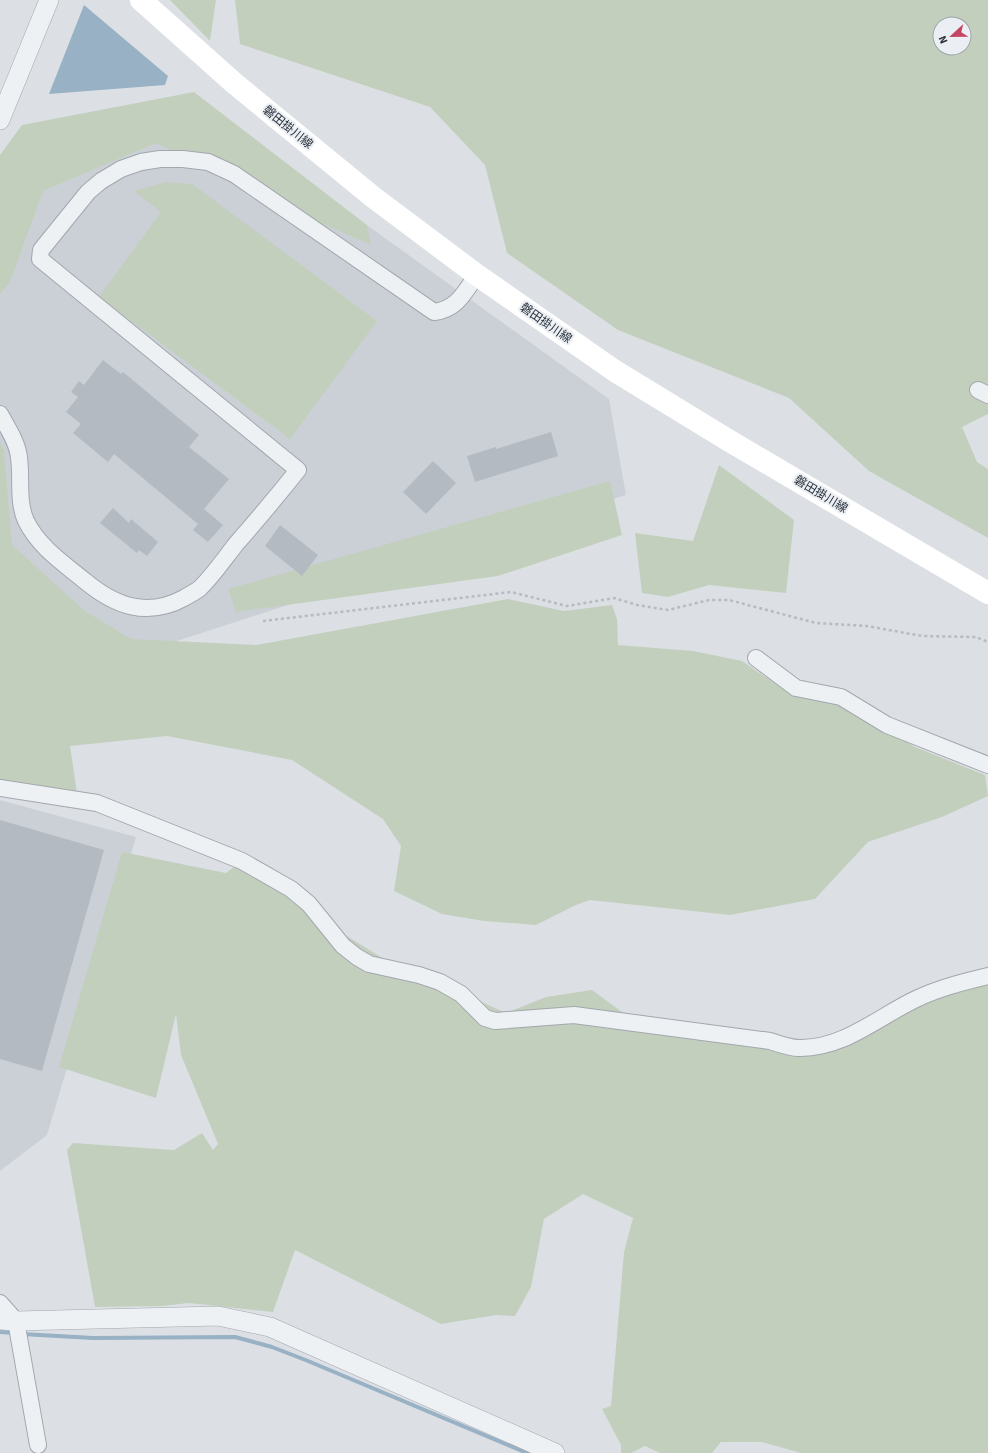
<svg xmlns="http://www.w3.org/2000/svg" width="988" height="1453" font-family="'Source Sans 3','Noto Sans JP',sans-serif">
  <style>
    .built { fill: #cad0d6 }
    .green { fill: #c3cfbd; fill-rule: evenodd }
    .water { fill: #98b1c4 }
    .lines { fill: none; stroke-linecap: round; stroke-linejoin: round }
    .stream { stroke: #98b1c4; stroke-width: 4 }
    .building { fill: #b4bac1 }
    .minor-casing { stroke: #a2a7ae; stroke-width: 18 }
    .tertiary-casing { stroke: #a2a7ae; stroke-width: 20 }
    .path { stroke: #b6bbc0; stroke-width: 2.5; stroke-dasharray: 3 3; stroke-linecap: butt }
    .minor { stroke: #eef1f4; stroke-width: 16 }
    .tertiary { stroke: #eef1f4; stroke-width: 19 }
    .secondary { stroke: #fff; stroke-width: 22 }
    .labels { text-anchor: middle; stroke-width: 4; stroke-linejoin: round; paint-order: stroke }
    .street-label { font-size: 12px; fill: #272f3a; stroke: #ebeff3 }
  </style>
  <rect width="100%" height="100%" fill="#dce0e5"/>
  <path class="built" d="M 229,126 L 609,399 L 626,495 L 143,652 L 0,592 L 0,169 Z
    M 0,800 L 136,837 L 47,1135 L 0,1171 Z"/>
  <path class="green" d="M 170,0 L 216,0 L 210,41 Z
    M 235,0 L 988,0 L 988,414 L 962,427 L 977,462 L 988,469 L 988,538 L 869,471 L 789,398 L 618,330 L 507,253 L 485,165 L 430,107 L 240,44 ZM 940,24 L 964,24 L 964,48 L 940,48 Z
    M 194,92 L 367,225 L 371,245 L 278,204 L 156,143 L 43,191 L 10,282 L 0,294 L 0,155 L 22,125 Z
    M 166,182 L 192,184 L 377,321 L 290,439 L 99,297 L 161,212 L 134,191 Z
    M 0,442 L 4,450 L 12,545 L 85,611 L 131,639 L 256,645 L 508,599 L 564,611 L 612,605 L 617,619 L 618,645 L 693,651 L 742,661 L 789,693 L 841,704 L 915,747 L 985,775 L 988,796 L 942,817 L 868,842 L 815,899 L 730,915 L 590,900 L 576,905 L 536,925 L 484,921 L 442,914 L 394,891 L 401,846 L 383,819 L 292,760 L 167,736 L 70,746 L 77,793 L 0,780 Z
    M 719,465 L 794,520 L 786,593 L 709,585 L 668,597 L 642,593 L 635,533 L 693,541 Z
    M 610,481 L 622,535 L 498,576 L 236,612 L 228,589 Z
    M 122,852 L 226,873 L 242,861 L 300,907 L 405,972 L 428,978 L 506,1013 L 546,997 L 592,990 L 622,1012 L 778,1051 L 881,1018 L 988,978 L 988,1453 L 801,1453 L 762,1442 L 721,1442 L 712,1453 L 660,1453 L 645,1446 L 631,1453 L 621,1453 L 621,1445 L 602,1409 L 611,1406 L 624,1252 L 633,1218 L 583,1194 L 544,1219 L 531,1287 L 515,1316 L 496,1315 L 441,1324 L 295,1250 L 273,1312 L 189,1303 L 161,1306 L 95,1307 L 67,1150 L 73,1143 L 174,1150 L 202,1133 L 213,1150 L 218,1144 L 181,1055 L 176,1014 L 156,1098 L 59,1067 Z"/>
  <path class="water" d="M 84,5 L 168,76 L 165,85 L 49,94 Z"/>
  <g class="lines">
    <path class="stream" d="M 0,1332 L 14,1333
      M 22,1334 L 93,1338 L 235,1337 L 272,1347 L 308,1361 L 527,1453"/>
  </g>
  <path class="building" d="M 103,360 L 121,374 L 123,372 L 199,435 L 189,447 L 229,479 L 204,509 L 223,525 L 208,542 L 193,530 L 198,524 L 114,454 L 108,462 L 73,433 L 81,424 L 66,412 L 78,397 L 71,392 L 79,381 L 84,385 Z
    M 551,432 L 558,456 L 475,482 L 467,456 L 496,447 L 496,449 Z
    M 433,461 L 456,483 L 426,514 L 403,492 Z
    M 113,508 L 129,523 L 131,519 L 158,542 L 147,556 L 139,550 L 137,553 L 100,523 Z
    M 280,525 L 318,555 L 302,576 L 265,546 Z
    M 0,820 L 104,850 L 42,1071 L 0,1059 Z"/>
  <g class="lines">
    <defs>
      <path id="minor" d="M 978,390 L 988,395
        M 0,414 C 7,427 18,443 19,458 C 22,478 17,501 26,521 C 39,547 63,563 85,581 C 115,606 147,618 184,598 C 189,595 195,592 199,589 C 212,577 225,558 236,544 C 257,520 278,495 298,470 L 40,259 L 41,250 L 88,192 L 101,181 L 121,169 L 141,162 L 160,159 L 183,159 L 208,162 L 234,174 L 434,312 C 458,309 464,292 477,275
        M 756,658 L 796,688 L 841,697 L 887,725 L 988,765
        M 0,788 L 97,803 L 242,861 L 291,889 L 309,904 L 343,946 L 357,957 L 369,964 L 419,975 L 440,982 L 461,994 L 485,1018 L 495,1021 L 574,1015 L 770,1041 C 779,1044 790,1048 799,1048 C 843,1049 878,1017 916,999 C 939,988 963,982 988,976
        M 0,1303 L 16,1321 L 38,1445"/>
      <path id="tertiary" d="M 0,120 L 49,0
        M 0,1320 L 16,1321 L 218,1316 L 270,1327 L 555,1453"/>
    </defs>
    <use href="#minor" class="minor-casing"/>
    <use href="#tertiary" class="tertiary-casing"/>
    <path class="path" d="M 263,621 L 511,592 L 567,606 L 614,598 L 637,605 L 668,610 L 709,600 L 729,600 L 816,623 L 867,626 L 922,636 L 976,637 L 988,642"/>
    <use href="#minor" class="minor"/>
    <use href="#tertiary" class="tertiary"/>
    <path class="secondary" d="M 141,0 L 234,83 L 373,197 L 477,275 L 615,371 L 728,440 L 988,593"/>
  </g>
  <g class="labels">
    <g class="street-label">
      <text transform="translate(288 127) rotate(39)" y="4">磐田掛川線</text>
      <text transform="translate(546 323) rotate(35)" y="4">磐田掛川線</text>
      <text transform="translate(821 494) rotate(31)" y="4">磐田掛川線</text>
    </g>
  </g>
  <g transform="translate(952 36) rotate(248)"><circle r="19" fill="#ebeff3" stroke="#9da2a9"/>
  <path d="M0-3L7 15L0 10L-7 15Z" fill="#c54664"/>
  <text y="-6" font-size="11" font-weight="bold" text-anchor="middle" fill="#272f3a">N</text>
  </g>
</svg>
